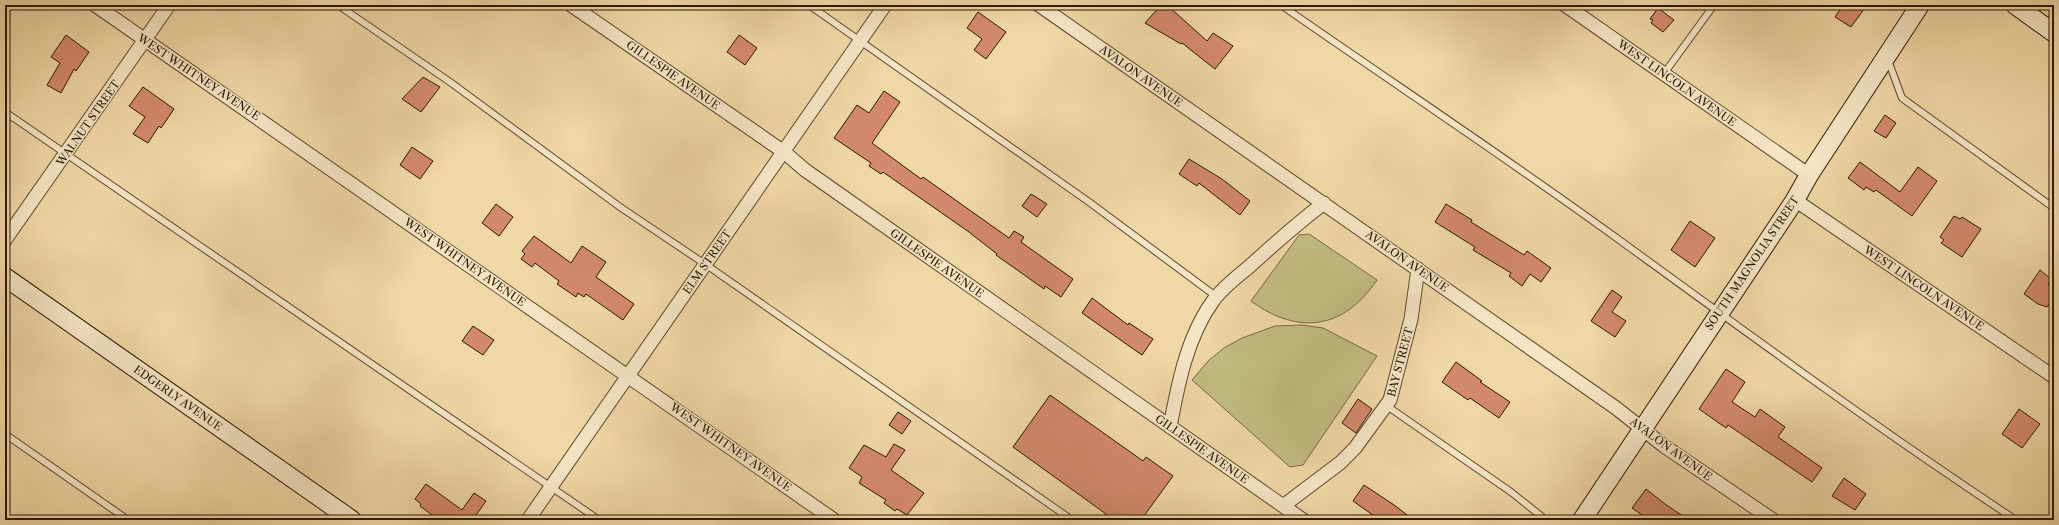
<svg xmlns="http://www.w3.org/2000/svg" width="2059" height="525" font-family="'Libre Caslon Text',serif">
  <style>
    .green { fill: #c1bc81; stroke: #766a40 }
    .building { fill: #d3896c; stroke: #2b1800 }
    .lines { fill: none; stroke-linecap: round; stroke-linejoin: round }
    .lane-casing { stroke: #5c482a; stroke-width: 8 }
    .street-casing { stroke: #5c482a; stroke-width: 15 }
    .secondary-casing { stroke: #2b1800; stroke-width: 20 }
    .lane { stroke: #f5e5c5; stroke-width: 6 }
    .street { stroke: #f5e5c5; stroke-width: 13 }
    .secondary { stroke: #f5e5c5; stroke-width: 18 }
    .labels { text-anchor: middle; stroke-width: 3; stroke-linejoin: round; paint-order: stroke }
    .street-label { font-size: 11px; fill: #2b1800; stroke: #f5e5c5 }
  </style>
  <rect width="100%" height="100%" fill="#f0d7a6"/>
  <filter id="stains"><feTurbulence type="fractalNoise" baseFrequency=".005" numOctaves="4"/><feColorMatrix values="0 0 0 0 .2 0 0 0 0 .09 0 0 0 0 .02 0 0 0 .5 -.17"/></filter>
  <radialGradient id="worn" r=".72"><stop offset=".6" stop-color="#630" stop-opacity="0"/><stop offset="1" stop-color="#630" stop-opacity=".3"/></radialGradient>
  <path class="green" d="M 1309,234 L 1377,280 C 1344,329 1299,336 1251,301 L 1299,235 Z
    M 1302,325 L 1323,328 L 1377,356 L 1303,465 L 1290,467 L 1192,380 L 1209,360 L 1224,348 L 1242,338 L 1275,326 Z"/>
  <path class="building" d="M 1161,5 L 1167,5 L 1207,41 L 1213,33 L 1233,46 L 1215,69 L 1182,43 L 1181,44 L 1145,23 Z
    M 1843,5 L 1867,5 L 1851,27 L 1835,17 Z
    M 1658,8 L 1674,20 L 1663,32 L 1651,23 L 1653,20 L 1650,19 Z
    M 978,12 L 1006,32 L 986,59 L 974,50 L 982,39 L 967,28 Z
    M 66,35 L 89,52 L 76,71 L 74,69 L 61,93 L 47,85 L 60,63 L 51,57 Z
    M 739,35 L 757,48 L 745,65 L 727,52 Z
    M 423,77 L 440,87 L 421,112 L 402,99 Z
    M 143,87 L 174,109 L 161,128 L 159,126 L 148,143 L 133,134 L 145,117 L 129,106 Z
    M 884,91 L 900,102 L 872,143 L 921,179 L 923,177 L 1009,238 L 1014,231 L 1024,237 L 1021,242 L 1073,279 L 1061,297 L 1045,286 L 1044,289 L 996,255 L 997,254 L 969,232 L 883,172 L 881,174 L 869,166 L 871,163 L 834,138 L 857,105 L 869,113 Z
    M 1885,115 L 1896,123 L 1886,138 L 1874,131 Z
    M 412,147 L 433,161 L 420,179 L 400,165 Z
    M 1189,159 L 1222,179 L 1250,201 L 1240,215 L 1199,183 L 1197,186 L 1179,174 Z
    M 1860,162 L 1900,192 L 1918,167 L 1937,181 L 1912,216 L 1876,190 L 1874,192 L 1866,187 L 1864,190 L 1848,178 Z
    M 1031,194 L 1047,204 L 1037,217 L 1022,206 Z
    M 496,204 L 513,217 L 499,236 L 482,223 Z
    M 1446,204 L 1472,220 L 1471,222 L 1524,255 L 1527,251 L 1551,268 L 1541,282 L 1530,274 L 1522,286 L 1509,276 L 1511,273 L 1473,250 L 1475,247 L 1435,222 Z
    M 1954,216 L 1960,219 L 1962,217 L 1981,229 L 1962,257 L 1941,243 L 1944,240 L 1940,237 Z
    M 1690,221 L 1715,238 L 1695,267 L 1671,250 Z
    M 534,236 L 571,263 L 582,246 L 606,262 L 596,277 L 634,304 L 623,320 L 586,294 L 584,297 L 578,293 L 576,297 L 557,284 L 559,281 L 535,263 L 532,267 L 521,259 L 525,254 L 522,251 Z
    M 2040,270 L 2051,279 L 2048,284 L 2054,288 L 2054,297 L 2047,307 L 2038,304 L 2024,294 Z
    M 1612,290 L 1622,297 L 1612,312 L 1626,321 L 1615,337 L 1591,321 Z
    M 1092,298 L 1128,325 L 1129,323 L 1153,339 L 1142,355 L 1082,313 Z
    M 473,326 L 494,340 L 483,355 L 462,341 Z
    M 1456,362 L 1482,381 L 1480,382 L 1510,402 L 1499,418 L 1470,398 L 1468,400 L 1442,382 Z
    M 1726,369 L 1745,382 L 1732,402 L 1755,417 L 1760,409 L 1785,427 L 1778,437 L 1822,468 L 1812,482 L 1728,425 L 1726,428 L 1699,409 Z
    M 1050,395 L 1143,461 L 1146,457 L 1173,476 L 1141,520 L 1101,520 L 1106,514 L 1013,447 Z
    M 1358,399 L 1372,409 L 1356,433 L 1342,423 Z
    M 2019,409 L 2040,424 L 2022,448 L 2002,434 Z
    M 898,412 L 911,421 L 902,434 L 889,425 Z
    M 894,444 L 905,450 L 891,470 L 924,493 L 907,515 L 897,509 L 895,511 L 884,503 L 886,500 L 859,483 L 862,477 L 849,468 L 864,445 L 886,457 Z
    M 1844,478 L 1866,494 L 1855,510 L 1832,496 Z
    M 426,484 L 462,510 L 474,493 L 486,501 L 474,518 L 477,520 L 439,520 L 420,506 L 421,504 L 415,499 Z
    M 1364,485 L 1394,505 L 1414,520 L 1380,520 L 1353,501 Z
    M 1646,489 L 1665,504 L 1689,520 L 1649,520 L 1632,508 Z"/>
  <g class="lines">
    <defs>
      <path id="lane" d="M 338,5 L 450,82 L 620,207 L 705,264 L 1072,520
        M 809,5 L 1089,202 L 1217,297
        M 1281,5 C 1393,83 1508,159 1618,239 C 1750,335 1881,431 2016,520
        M 1888,60 L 1902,98 L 2054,208
        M 1663,75 L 1714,5
        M 5,112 L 599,520
        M 1387,406 L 1511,492 L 1546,520
        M 5,434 L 128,520"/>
      <path id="street" d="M 95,5 L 834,520
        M 571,5 L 784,152 L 805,170 L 1303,520
        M 1039,5 L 1616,408 L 1664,446 L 1773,520
        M 1565,5 L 1809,175
        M 1795,200 L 2054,377
        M 5,240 L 169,5
        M 1170,427 C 1178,384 1187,337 1213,301 C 1223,287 1237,277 1250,266 C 1274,244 1298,223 1324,203
        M 1283,506 L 1340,463 L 1355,448 L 1390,400 L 1411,319 L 1418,269
        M 528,520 L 885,5"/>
      <path id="secondary" d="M 2015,5 L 2054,33
        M 5,277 L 352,520
        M 1582,520 L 1795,200 L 1809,175 L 1920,5"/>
    </defs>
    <use href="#lane" class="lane-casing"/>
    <use href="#street" class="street-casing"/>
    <use href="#secondary" class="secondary-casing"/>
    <use href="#lane" class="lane"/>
    <use href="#street" class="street"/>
    <use href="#secondary" class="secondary"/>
  </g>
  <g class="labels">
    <g class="street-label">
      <text transform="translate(673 75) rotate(35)" y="4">GILLESPIE AVENUE</text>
      <text transform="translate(1141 76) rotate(35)" y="4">AVALON AVENUE</text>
      <text transform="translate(199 77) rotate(34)" y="4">WEST WHITNEY AVENUE</text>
      <text transform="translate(1677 83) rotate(35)" y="4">WEST LINCOLN AVENUE</text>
      <text transform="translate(88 123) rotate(-55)" y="4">WALNUT STREET</text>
      <text transform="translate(1407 261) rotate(35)" y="4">AVALON AVENUE</text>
      <text transform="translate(465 262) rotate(35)" y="4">WEST WHITNEY AVENUE</text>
      <text transform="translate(707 262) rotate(-55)" y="4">ELM STREET</text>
      <text transform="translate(937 263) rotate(35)" y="4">GILLESPIE AVENUE</text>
      <text transform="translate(1752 263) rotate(-56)" y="4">SOUTH MAGNOLIA STREET</text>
      <text transform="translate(1924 288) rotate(34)" y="4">WEST LINCOLN AVENUE</text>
      <text transform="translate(1400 362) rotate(-75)" y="4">BAY STREET</text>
      <text transform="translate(178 398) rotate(35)" y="4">EDGERLY AVENUE</text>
      <text transform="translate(731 447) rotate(35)" y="4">WEST WHITNEY AVENUE</text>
      <text transform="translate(1202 449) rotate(35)" y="4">GILLESPIE AVENUE</text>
      <text transform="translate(1671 449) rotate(36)" y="4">AVALON AVENUE</text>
    </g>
  </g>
  <rect width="2059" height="525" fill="none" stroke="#f0d7a6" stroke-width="20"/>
  <rect x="6" y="6" width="2047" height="513" fill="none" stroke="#2b1800" stroke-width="2"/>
  <rect x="10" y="10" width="2039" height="505" fill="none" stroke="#2b1800"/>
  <rect width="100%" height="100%" filter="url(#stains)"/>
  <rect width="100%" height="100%" fill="url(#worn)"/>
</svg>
